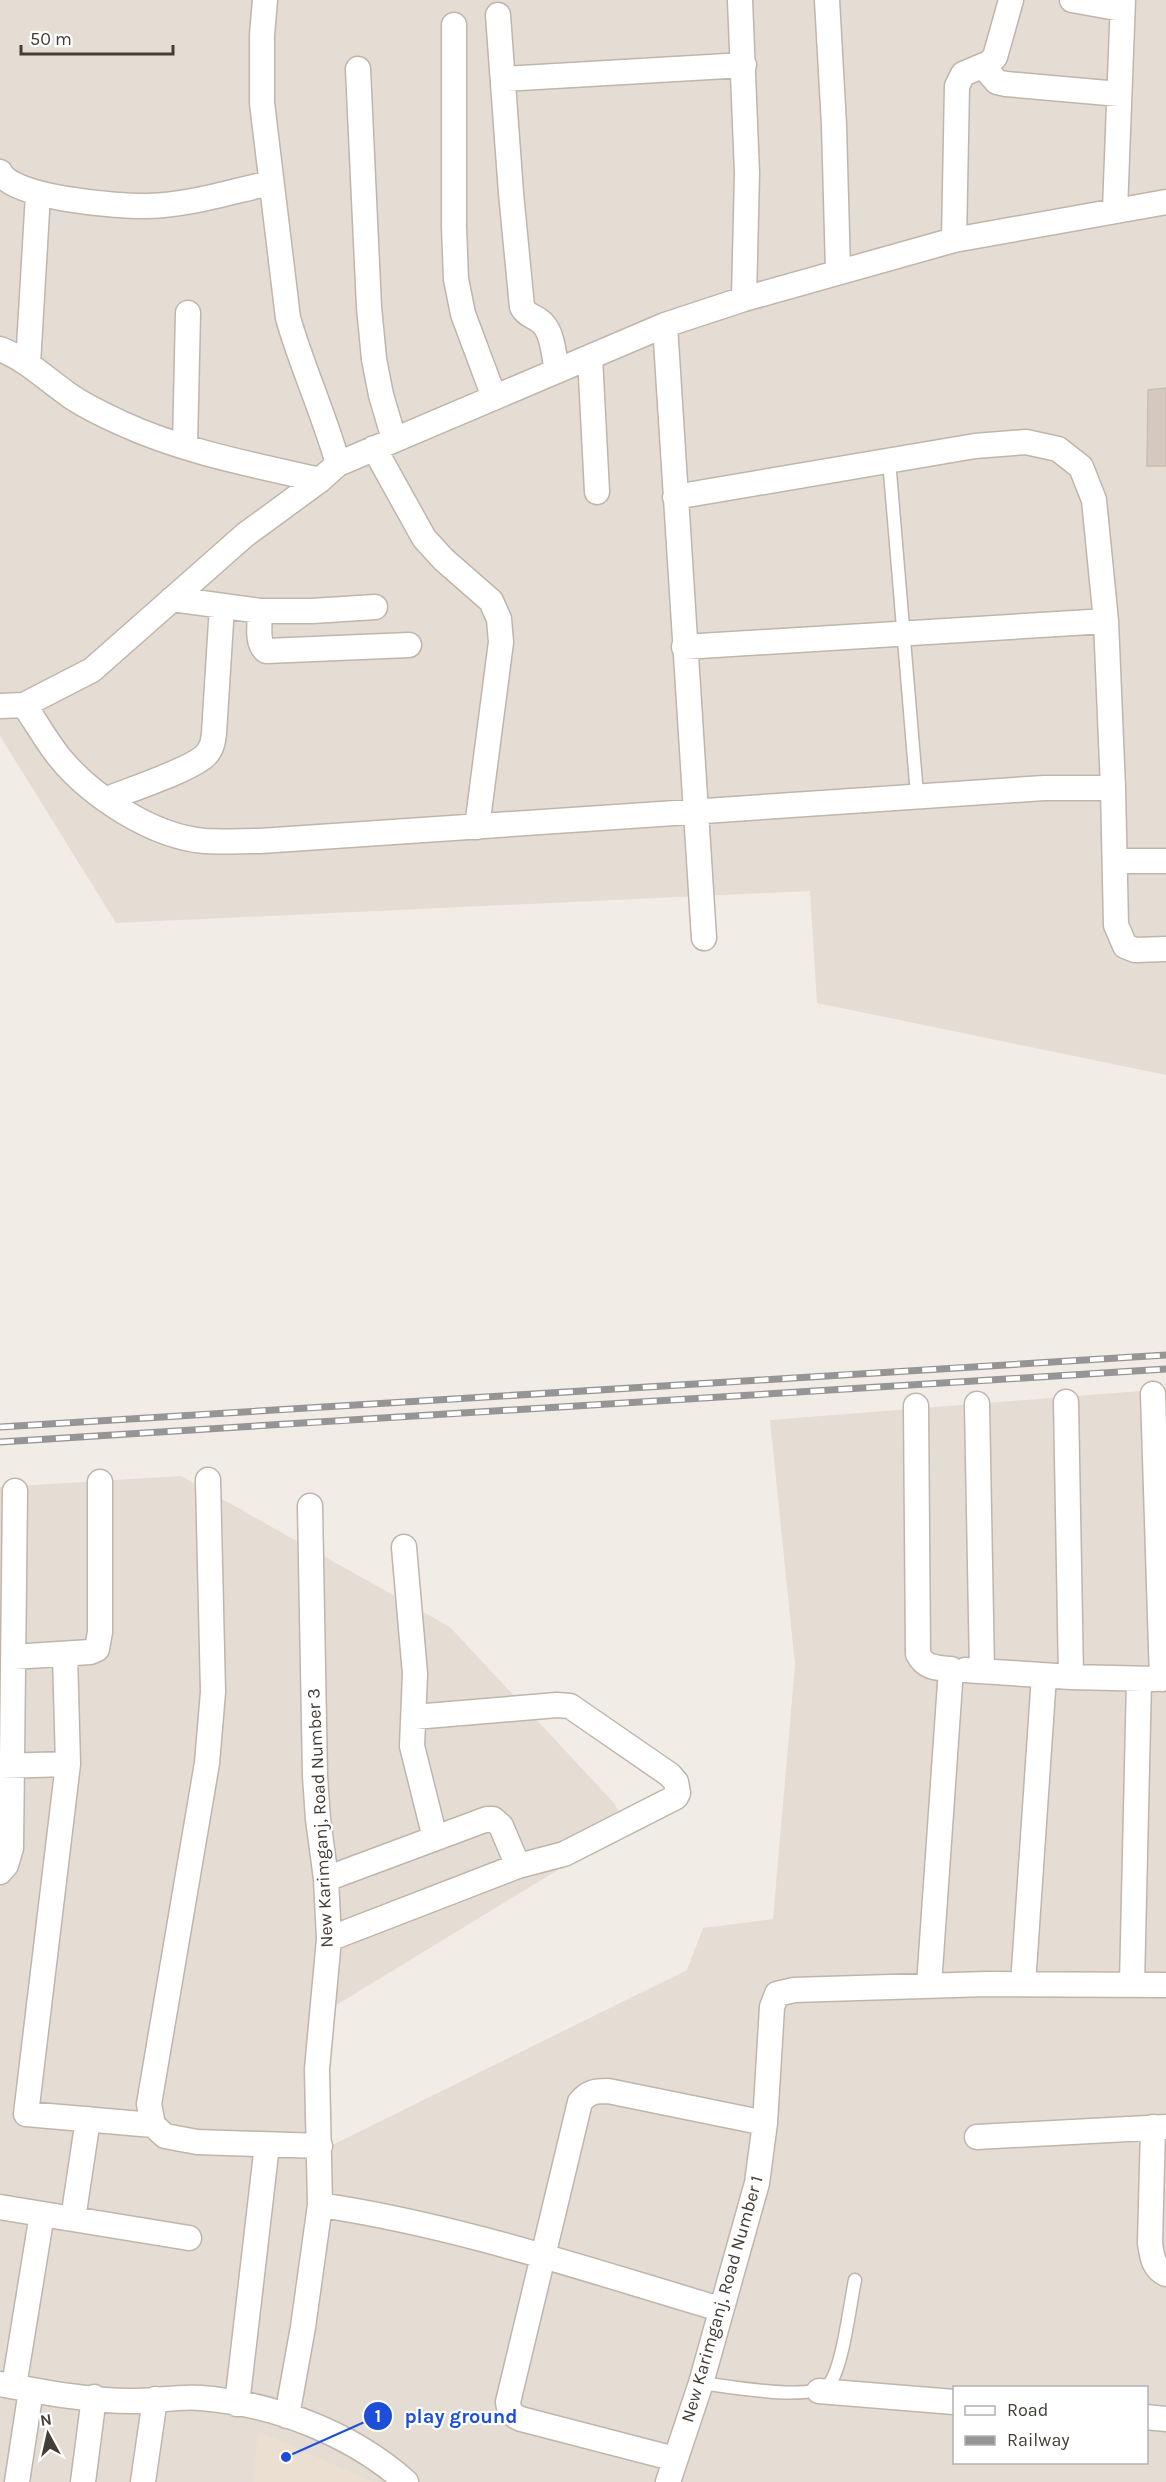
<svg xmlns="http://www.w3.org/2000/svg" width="1166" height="2482" font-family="Karla,sans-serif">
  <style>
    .residential { fill: #e5ddd4; fill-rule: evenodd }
    .education { fill: #eadfd1 }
    .building { fill: #d5c9bf; stroke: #ccbdb0; stroke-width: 1.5 }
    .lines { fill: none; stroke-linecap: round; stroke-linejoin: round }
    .lane-casing { stroke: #bfb5ac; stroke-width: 15 }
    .street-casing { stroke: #bfb5ac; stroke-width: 27 }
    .lane { stroke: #fff; stroke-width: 12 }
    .street { stroke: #fff; stroke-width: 24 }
    .rail-casing { stroke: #959595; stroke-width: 7 }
    .rail { stroke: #fff; stroke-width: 4.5; stroke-dasharray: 14; stroke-linecap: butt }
    .labels { text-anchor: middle; stroke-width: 4.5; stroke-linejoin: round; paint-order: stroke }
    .street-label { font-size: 18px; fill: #443c36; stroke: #fff }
    .leader { fill: none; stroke: #1d4ed8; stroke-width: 2 }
    .callout-dot { fill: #1d4ed8; stroke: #fff; stroke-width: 2 }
    .mark-label { font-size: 18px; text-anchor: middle; font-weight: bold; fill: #fff }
    .callout-label { font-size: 20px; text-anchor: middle; font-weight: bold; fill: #1d4ed8; stroke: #fff; stroke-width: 4.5; stroke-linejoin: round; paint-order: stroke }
  </style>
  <rect width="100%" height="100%" fill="#f2ece6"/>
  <path class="residential" d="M 0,0 L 1166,0 L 1166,1075 L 817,1003 L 810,891 L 116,923 L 0,736 Z
    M 1166,1389 L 1166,2482 L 0,2482 L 0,1487 L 181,1476 L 450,1627 L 614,1803 L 628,1827 L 325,2012 L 318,2152 L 687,1970 L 703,1928 L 773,1919 L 795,1665 L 770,1420 ZM 954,2388 L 1146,2388 L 1146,2462 L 954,2462 Z"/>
  <path class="education" d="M 258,2431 L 373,2482 L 253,2482 Z"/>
  <path class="building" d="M 1166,388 L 1166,466 L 1147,466 L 1148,390 Z"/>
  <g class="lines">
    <defs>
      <path id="lane" d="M 889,460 L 917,795
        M 701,2383 C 727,2386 815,2403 830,2383 C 843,2365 850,2304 855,2280"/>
      <path id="street" d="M 265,0 L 262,35 L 262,103 L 288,318 C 302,367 324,414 338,464
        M 740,0 L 747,173 L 744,299
        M 827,0 L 834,125 L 838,271
        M 1072,0 L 1122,9
        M 498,15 L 511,193 L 522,307 C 527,317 537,316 544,325 C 553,335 554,357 557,371
        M 454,25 L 454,227 L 456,279 L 463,314 L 494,397
        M 983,66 L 997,82 L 1006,84 L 1119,94
        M 358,69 L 369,307 L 374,359 L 381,395 L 394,439
        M 503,79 L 744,65
        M 0,172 C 11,198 120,207 148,206 C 189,205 230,192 270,183
        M 1115,210 L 1123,0
        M 954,240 L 957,86 L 963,74 L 989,63 L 995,57 L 1011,0
        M 665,325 L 704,938
        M 0,349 C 26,359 46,379 69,395 C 84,406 104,415 121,423 C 184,452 254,465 320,480
        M 590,357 L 597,492
        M 28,364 L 38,194
        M 185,446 L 188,313
        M 374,448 L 424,538 L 443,559 L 491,601 L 499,619 L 501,642 L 477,827
        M 675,497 L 975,446 L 1026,442 L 1058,449 L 1081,467 L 1094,500 L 1106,621 L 1113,788 L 1116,925 L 1125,946 L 1135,950 L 1166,949
        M 172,599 L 260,611 L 312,611 L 375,607
        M 260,611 C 260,624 256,643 266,651 L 409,645
        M 684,647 L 1106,621
        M 24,705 C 36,722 47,742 60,758 C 92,797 154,837 205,841 C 223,842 242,841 260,841 L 1044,788 L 1113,788
        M 0,706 L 24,705 L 92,670 L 245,535 L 320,480 L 338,464 L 665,325 L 744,299 L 954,240 L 1166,202
        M 107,799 C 129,790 191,770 206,755 C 212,748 213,742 214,733 L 222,606
        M 1115,861 L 1166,861
        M 1153,1394 L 1162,1679
        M 1066,1402 L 1071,1677
        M 977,1404 L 982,1671
        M 916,1406 L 918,1654 C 925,1668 936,1668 951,1669 L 929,1985
        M 208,1480 L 213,1692 L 207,1763 L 149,2104 L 153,2125 L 165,2136 L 197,2142 L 320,2146
        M 404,1547 L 415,1674 L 412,1746 L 435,1838
        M 65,1654 L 68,1764 L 26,2114 L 153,2125
        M 13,1657 L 90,1652 L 97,1649 L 100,1632 L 100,1482
        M 965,1670 L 1071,1677 L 1155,1679
        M 0,1766 L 68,1764
        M 0,1872 L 6,1865 L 11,1848 L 15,1491
        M 326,1879 L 487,1819 L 493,1819 L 501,1826 L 518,1866
        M 329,1939 L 518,1866 L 564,1854 L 676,1797 L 678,1793 L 676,1782 L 670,1775 L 570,1706 L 557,1705 L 414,1717
        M 1023,1984 L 1044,1676
        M 1132,1984 L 1139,1680
        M 1153,2127 L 1150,2243 C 1152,2256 1153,2268 1166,2274
        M 977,2137 L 1166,2127
        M 320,2205 C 456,2225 588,2270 720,2309
        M 0,2207 L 189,2238
        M 73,2219 L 88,2119
        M 0,2384 C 42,2392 94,2402 137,2401 C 158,2401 179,2396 201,2398 C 274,2404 351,2433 406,2482
        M 14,2386 L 42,2214
        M 819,2391 L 954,2402
        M 237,2404 L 267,2145
        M 287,2416 L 303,2327 L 320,2205 L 317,2069 L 329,1939 L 326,1879 L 318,1819 L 315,1776 L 310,1506
        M 1146,2417 L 1166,2419
        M 675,2459 L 521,2419 C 512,2415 509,2412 508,2402 L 580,2102 C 588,2092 595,2091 608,2091 L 765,2123
        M 17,2482 L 31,2390
        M 83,2482 L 94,2397
        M 143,2482 L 155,2399
        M 668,2482 L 701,2383 L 757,2183 L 765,2123 L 772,2007 L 777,1994 L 794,1990 L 987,1984 L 1166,1985"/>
    </defs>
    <use href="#lane" class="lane-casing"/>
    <use href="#street" class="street-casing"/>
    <use href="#lane" class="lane"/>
    <use href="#street" class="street"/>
    <defs>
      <path id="rail" d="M 0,1427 L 1166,1355
        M 0,1442 L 1166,1369"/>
    </defs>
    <use href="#rail" class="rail-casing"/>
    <use href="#rail" class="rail"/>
  </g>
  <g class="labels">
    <g class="street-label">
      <text transform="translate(320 1818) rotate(-93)" y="6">New Karimganj, Road Number 3</text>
      <text transform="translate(722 2299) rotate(-74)" y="6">New Karimganj, Road Number 1</text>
    </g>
  </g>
  <path class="leader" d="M286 2457L378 2416"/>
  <g class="callout-dot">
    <circle cx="286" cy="2457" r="6"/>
    <circle cx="378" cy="2416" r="15"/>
  </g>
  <g class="mark-label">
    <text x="378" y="2422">1</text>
  </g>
  <g class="callout-label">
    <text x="461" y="2423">play ground</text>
  </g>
  <rect x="953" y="2386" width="195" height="78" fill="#ffffff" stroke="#b4b1af" stroke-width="1.5"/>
  <rect x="965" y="2406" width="30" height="9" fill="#ffffff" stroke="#b4b1af" stroke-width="1.5"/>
  <text x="1007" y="2416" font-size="18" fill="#443c36">Road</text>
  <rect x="965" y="2436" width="30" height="9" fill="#959595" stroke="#b4b1af" stroke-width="1.5"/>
  <text x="1007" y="2446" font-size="18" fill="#443c36">Railway</text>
  <g transform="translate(48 2434) rotate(352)" stroke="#ffffff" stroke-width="4.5" paint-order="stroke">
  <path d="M0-4.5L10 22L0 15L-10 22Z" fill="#443c36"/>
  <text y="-9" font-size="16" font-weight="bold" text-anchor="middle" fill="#443c36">N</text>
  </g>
  <path d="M21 45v9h152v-9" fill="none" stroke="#443c36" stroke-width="3"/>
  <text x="30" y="45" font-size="18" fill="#443c36" stroke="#ffffff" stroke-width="4.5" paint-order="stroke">50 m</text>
</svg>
